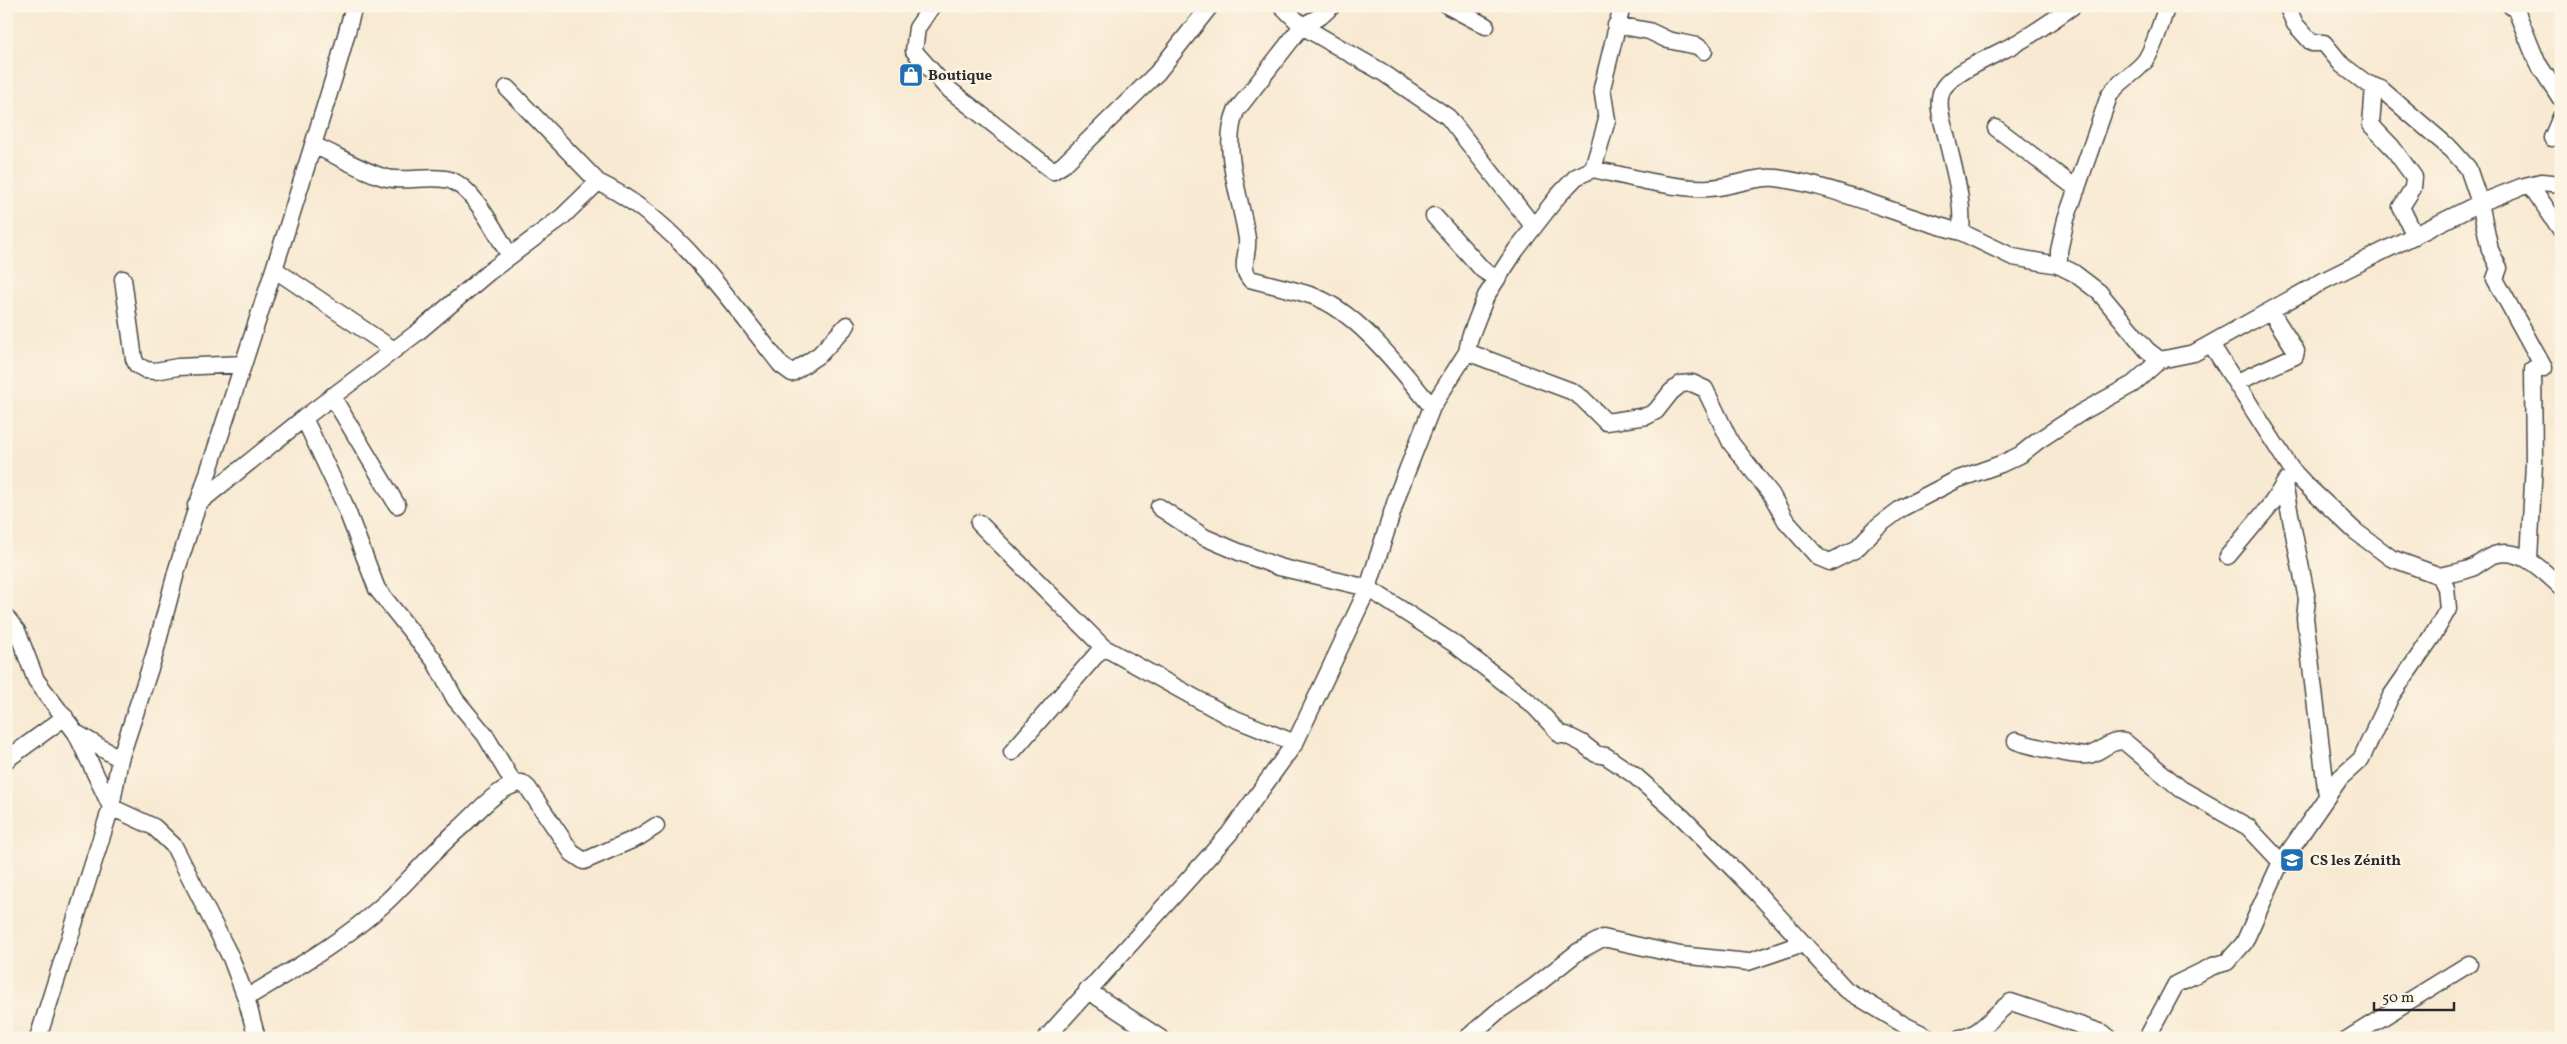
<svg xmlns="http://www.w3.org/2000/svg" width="2567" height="1044" font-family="Vollkorn,serif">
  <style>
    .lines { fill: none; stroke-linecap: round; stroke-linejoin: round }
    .minor-casing { stroke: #4a4844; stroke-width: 19 }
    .minor { stroke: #fff; stroke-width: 16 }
    .labels { text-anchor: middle; stroke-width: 5; stroke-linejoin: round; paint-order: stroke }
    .poi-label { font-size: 15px; font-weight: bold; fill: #2b2b2b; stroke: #fcf5e5; text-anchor: start }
  </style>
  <rect width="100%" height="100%" fill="#fcf5e5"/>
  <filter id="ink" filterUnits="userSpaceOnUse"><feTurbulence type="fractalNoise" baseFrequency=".02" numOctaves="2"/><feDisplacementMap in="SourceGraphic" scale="10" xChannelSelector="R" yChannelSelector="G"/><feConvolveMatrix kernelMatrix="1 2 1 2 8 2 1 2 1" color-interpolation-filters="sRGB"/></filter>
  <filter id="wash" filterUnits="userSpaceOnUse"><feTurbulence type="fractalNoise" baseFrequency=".0096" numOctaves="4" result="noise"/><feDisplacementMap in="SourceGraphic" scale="20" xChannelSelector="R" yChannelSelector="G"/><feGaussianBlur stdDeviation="1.12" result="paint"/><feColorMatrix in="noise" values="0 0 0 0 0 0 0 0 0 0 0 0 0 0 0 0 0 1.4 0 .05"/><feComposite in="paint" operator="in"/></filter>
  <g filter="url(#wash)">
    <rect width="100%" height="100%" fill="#f8e9d2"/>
  </g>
  <g filter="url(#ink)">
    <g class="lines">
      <defs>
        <path id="minor" d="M 932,6 L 917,28 L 914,51 L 946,87 L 1053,171 L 1063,165 L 1157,73 L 1210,6
          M 1282,6 L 1302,26 L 1382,72 L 1448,117 L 1534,227
          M 1332,6 L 1321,16 L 1302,26 L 1236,111 C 1220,149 1242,200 1247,239 C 1249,254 1239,266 1250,279 C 1271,285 1293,289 1313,296 C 1358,312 1402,371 1432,407
          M 1448,6 L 1486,26
          M 2073,6 C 2056,18 2039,30 2022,40 C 2003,52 1956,70 1944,87 C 1935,100 1942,121 1946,135 C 1953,167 1964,199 1961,232 L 2013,257 L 2058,265 L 2074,273 L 2099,292 L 2147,350 L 2160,360
          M 2287,6 L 2295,24 L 2312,43 L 2324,43 L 2342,65 L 2366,83 L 2381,89 L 2452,150 L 2468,168 L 2480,203 L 2490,250 L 2499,268 L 2495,279 L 2544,368
          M 2511,6 L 2516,10 L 2537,62 L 2561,99
          M 1616,25 L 1649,31 L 1668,40 L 1697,46 L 1704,51
          M 2374,86 L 2371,125 L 2392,147 L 2414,177 L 2413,188 L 2401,207 L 2415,236
          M 507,88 L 598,182 C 676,219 728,299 781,365 L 792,373 L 820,354 L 847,325
          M 1996,128 L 2077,189
          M 2552,138 L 2561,117
          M 313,145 C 335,154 365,173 387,178 C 405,182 426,176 445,179 C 472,182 496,234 510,256
          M 1593,169 C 1625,176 1677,190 1709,188 C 1731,187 1754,176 1776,178 C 1838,186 1900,217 1961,232
          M 2531,186 L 2561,230
          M 1434,216 L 1483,270 L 1497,279
          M 2059,266 L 2059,251 L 2066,219 L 2109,96 C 2118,81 2134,75 2145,61 C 2154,49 2161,22 2167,6
          M 274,269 L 394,350
          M 123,279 L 134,359 L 137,365 L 146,370 L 155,371 L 178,367 L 243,364
          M 1467,352 L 1571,391 L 1582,398 L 1606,422 L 1647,416 L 1656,411 L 1671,392 L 1681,384 L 1692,383 L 1705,389 L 1731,443 L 1771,494 L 1786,521 L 1818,557 L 1830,562 L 1856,549 L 1878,526 L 1902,508 L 1956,480 L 2001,464 L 2020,455 L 2039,440 L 2082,412 L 2133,384 L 2160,360 L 2194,353 L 2325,280 L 2480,203 L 2521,187 L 2541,182 L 2561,184
          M 2237,382 L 2295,356 L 2296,351 L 2271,312
          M 332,396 L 397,505
          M 304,418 L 344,503 L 377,589 L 434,660 L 455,699 L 485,735 L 514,784
          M 2284,484 L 2307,599 L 2305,618 L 2327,796
          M 196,505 L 304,418 L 418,332 L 489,272 L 562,217 L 598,182
          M 1159,507 L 1204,537 L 1239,552 L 1279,567 L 1368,588 L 1453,643 L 1496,676 L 1535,707 L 1561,735 L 1566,735 L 1582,743 L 1596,754 L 1606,756 L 1634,775 L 1683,818 L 1759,895 L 1845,989 L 1906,1026 L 1930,1038
          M 979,523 L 1103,647 L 1228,716 L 1295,743
          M 2228,556 L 2272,503 L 2286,481
          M 2529,560 L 2534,463 L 2533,369
          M 2440,576 C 2451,573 2464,572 2474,567 C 2481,563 2487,557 2494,555 C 2521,546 2543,571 2561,587
          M 6,617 L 17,631 L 36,680 L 76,733 L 120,759
          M 76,733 L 111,807 L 154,827 L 174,846 L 231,958 L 246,998 L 257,1038
          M 2016,741 C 2027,745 2080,758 2089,755 C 2103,751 2110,739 2125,742 L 2181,789 L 2248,827 L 2281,862
          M 1012,752 L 1103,647
          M 6,760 L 65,717
          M 1087,990 L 1160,1038
          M 246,998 C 294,969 342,942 384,904 C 410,880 432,852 459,829 C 476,814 499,785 522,783 L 528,788 L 572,853 L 584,861 L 639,837 L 656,826
          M 38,1038 L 111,807 L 120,759 L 154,656 L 177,569 L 286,232 L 339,61 L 354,6
          M 1046,1038 L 1229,834 L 1295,743 L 1368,588 L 1399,491 L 1432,407 L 1467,352 L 1470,337 L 1486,296 L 1516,250 L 1558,196 L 1576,177 L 1593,169 L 1607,120 L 1602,88 L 1622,6
          M 1467,1038 L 1497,1012 L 1535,986 L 1579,951 L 1603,938 L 1680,955 L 1748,962 L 1801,944
          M 1960,1038 C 1982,1035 1994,1013 2011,1002 L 2103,1033 L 2109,1038
          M 2147,1038 L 2176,984 L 2213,966 L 2227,962 L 2244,943 L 2279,866 L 2340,778 L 2361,759 L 2391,696 L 2432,637 L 2448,609 L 2446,588 L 2440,576 L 2391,558 L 2355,531 L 2306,485 L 2291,469 L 2211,344
          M 2349,1038 L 2469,964"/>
      </defs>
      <use href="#minor" class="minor-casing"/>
      <use href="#minor" class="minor"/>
    </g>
  </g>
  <defs>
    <symbol id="shop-square" viewBox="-11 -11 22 22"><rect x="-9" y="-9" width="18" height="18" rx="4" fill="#1f6fb2" stroke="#fcf5e5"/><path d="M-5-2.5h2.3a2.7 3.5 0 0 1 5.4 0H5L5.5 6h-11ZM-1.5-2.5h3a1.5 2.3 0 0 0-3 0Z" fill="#fff"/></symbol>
    <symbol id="school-square" viewBox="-11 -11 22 22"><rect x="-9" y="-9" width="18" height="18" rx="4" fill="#1f6fb2" stroke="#fcf5e5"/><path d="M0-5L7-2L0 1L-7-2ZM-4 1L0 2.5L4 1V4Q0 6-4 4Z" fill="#fff"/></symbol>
  </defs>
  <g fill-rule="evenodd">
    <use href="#shop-square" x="897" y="61" width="28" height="28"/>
    <use href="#school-square" x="2278" y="846" width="28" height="28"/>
  </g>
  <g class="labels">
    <g class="poi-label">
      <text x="928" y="80">Boutique</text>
      <text x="2310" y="865">CS les Zénith</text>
    </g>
  </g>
  <rect width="2567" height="1044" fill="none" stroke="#fcf5e5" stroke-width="25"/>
  <path d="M2374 1002v8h80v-8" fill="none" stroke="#2b2b2b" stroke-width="2.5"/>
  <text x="2382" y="1002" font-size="15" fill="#2b2b2b" stroke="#fcf5e5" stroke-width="4" paint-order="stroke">50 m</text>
</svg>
